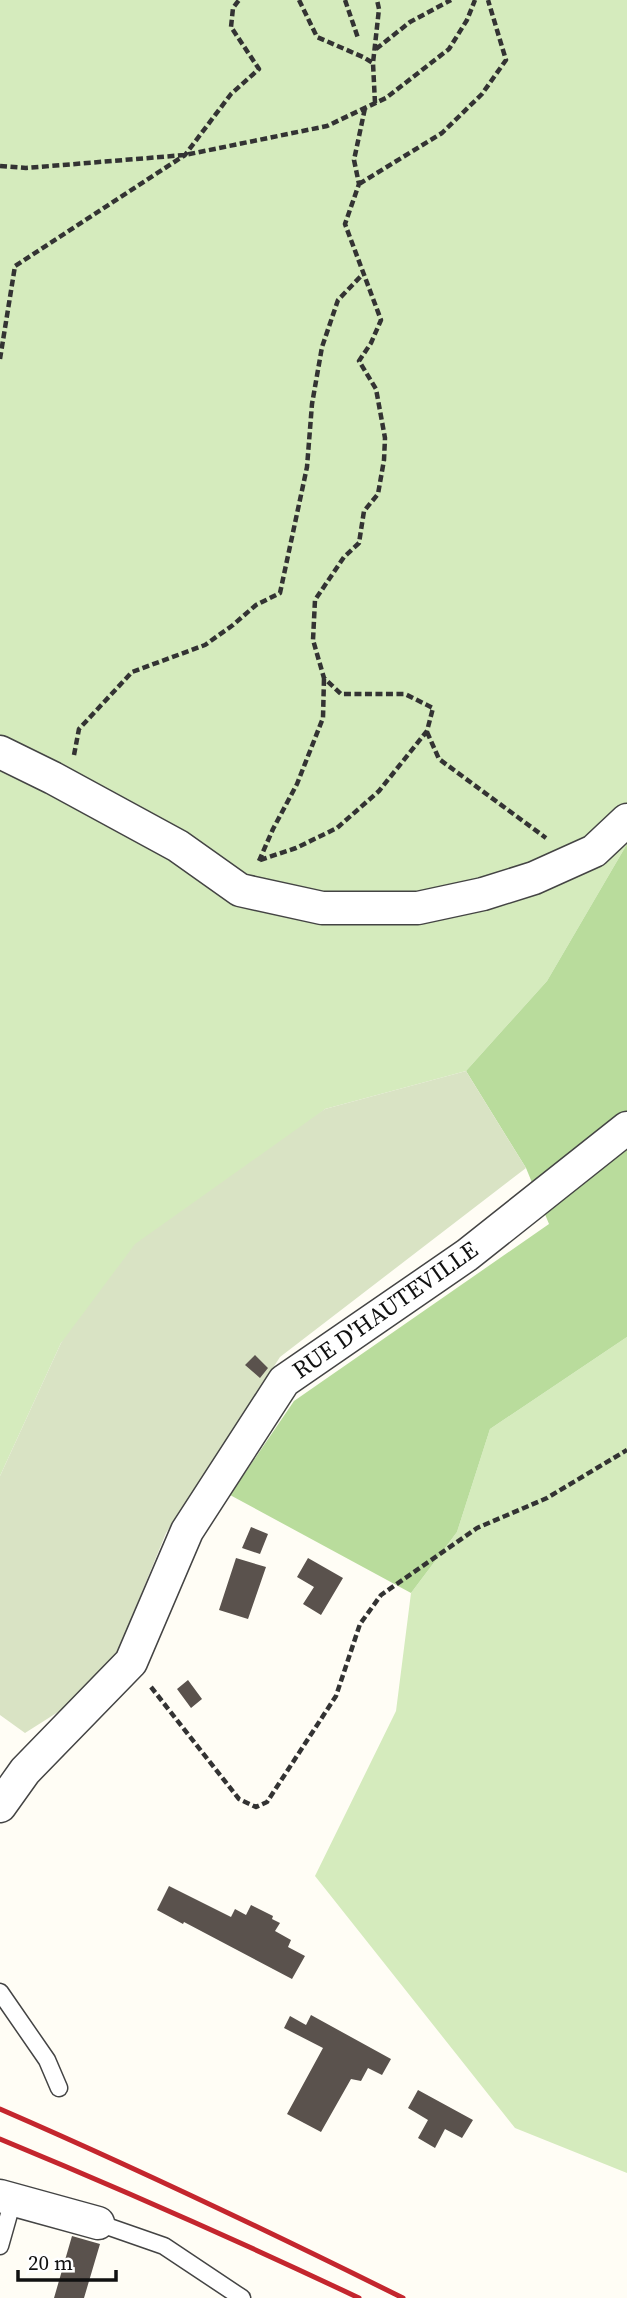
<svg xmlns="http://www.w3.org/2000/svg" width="627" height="2298" font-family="'Source Serif 4',serif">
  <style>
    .green { fill: #d5ebbd }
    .forest { fill: #b9dc9c }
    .cemetery { fill: #d9e3c4 }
    .building { fill: #5a524d }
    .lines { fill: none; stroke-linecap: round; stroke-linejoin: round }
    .service-casing { stroke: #444; stroke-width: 19 }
    .minor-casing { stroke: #444; stroke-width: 35 }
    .path { stroke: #333; stroke-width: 4.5; stroke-dasharray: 7 3.5; stroke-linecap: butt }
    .service { stroke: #fff; stroke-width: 16 }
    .minor { stroke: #fff; stroke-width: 32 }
    .rail { stroke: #c4262e; stroke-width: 5 }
    .labels { text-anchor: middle; stroke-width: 7; stroke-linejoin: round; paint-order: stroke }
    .street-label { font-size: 24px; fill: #111; stroke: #fff }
  </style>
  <rect width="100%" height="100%" fill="#fffdf5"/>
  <path class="green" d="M 0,0 L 627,0 L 627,844 L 547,981 L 466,1071 L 325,1109 L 61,1343 L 0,1476 Z
    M 627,1337 L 627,2173 L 515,2128 L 315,1876 L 396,1711 L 411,1593 L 457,1532 L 490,1429 Z"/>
  <path class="forest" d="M 627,844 L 627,1337 L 490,1429 L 457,1532 L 411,1593 L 230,1495 L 294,1401 L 549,1224 L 526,1168 L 466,1071 L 547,981 Z"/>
  <path class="cemetery" d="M 466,1071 L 526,1168 L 280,1357 L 166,1533 L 115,1658 L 77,1700 L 25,1733 L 0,1715 L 0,1476 L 61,1343 L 135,1244 L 325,1109 Z"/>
  <path class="building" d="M 255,1355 L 268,1368 L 260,1378 L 245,1365 Z
    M 251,1527 L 268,1534 L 260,1554 L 242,1548 Z
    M 236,1558 L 266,1567 L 248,1619 L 219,1610 Z
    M 308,1558 L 343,1578 L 321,1615 L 303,1604 L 314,1587 L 297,1577 Z
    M 188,1680 L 202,1699 L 191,1708 L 177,1689 Z
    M 169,1886 L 231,1917 L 235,1909 L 246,1915 L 251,1905 L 273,1916 L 272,1919 L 280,1923 L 275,1931 L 291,1940 L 288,1947 L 305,1956 L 292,1979 L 184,1922 L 183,1924 L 157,1910 Z
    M 311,2015 L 391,2059 L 382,2075 L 368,2068 L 361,2081 L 351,2079 L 321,2132 L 287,2114 L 323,2048 L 284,2028 L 290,2016 L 306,2025 Z
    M 418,2090 L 473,2120 L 462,2138 L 445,2129 L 435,2148 L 418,2138 L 428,2120 L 408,2108 Z
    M 72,2236 L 100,2244 L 84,2298 L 54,2298 Z"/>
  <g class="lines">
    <defs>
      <path id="service" d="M 0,1992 L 47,2060 L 59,2088
        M 98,2223 L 164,2246 L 242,2298
        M 0,2246 L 13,2200"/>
      <path id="minor" d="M 0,752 L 53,778 L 178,846 L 240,890 L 322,908 L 418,908 L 483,894 L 534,878 L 594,851 L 627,820
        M 0,1806 L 25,1771 L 131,1662 L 187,1531 L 284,1381 L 467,1255 L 627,1128
        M 0,2196 L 98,2223"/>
    </defs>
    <use href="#service" class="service-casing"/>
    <use href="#minor" class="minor-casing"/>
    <path class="path" d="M 299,0 L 317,37 L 363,57 L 373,63
      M 345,0 L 358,38
      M 376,49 L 410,22 L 451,0
      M 375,103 L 373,63 L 379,9 L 377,0
      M 0,166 L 26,168 L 185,155 L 327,126 L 386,98 L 449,49 L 467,20 L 475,0
      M 359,184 L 442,133 L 482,94 L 506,60 L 488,0
      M 0,359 L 15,266 L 185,155 L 231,94 L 259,69 L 231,27 L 233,8 L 239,0
      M 427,732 L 439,759 L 546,838
      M 74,755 L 79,729 L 132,672 L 205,645 L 233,625 L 256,605 L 280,593 L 307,467 L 312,404 L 322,347 L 338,300 L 362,275
      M 260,860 L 296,848 L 337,828 L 379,791 L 427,731 L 433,708 L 405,694 L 341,694 L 324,678 L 313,640 L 315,600 L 344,557 L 359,543 L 364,511 L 378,494 L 384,460 L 385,438 L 376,389 L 359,361 L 371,343 L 381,320 L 345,224 L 359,184 L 354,160 L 365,108
      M 259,861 L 273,829 L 297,784 L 323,718 L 324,678
      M 151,1687 L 239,1799 L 256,1807 L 267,1802 L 336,1696 L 360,1624 L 381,1595 L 477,1528 L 547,1498 L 627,1450"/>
    <use href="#service" class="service"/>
    <use href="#minor" class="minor"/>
    <path class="rail" d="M 0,2109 C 136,2168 270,2232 403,2298
      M 0,2139 C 121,2189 241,2242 359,2298"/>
  </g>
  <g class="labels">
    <g class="street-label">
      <text transform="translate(385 1310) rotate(-35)" y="8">RUE D'HAUTEVILLE</text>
    </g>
  </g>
  <path d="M18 2270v10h98v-10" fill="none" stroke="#111111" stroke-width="3.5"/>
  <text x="28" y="2270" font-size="21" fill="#111111" stroke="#ffffff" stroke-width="5" paint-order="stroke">20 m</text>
</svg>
